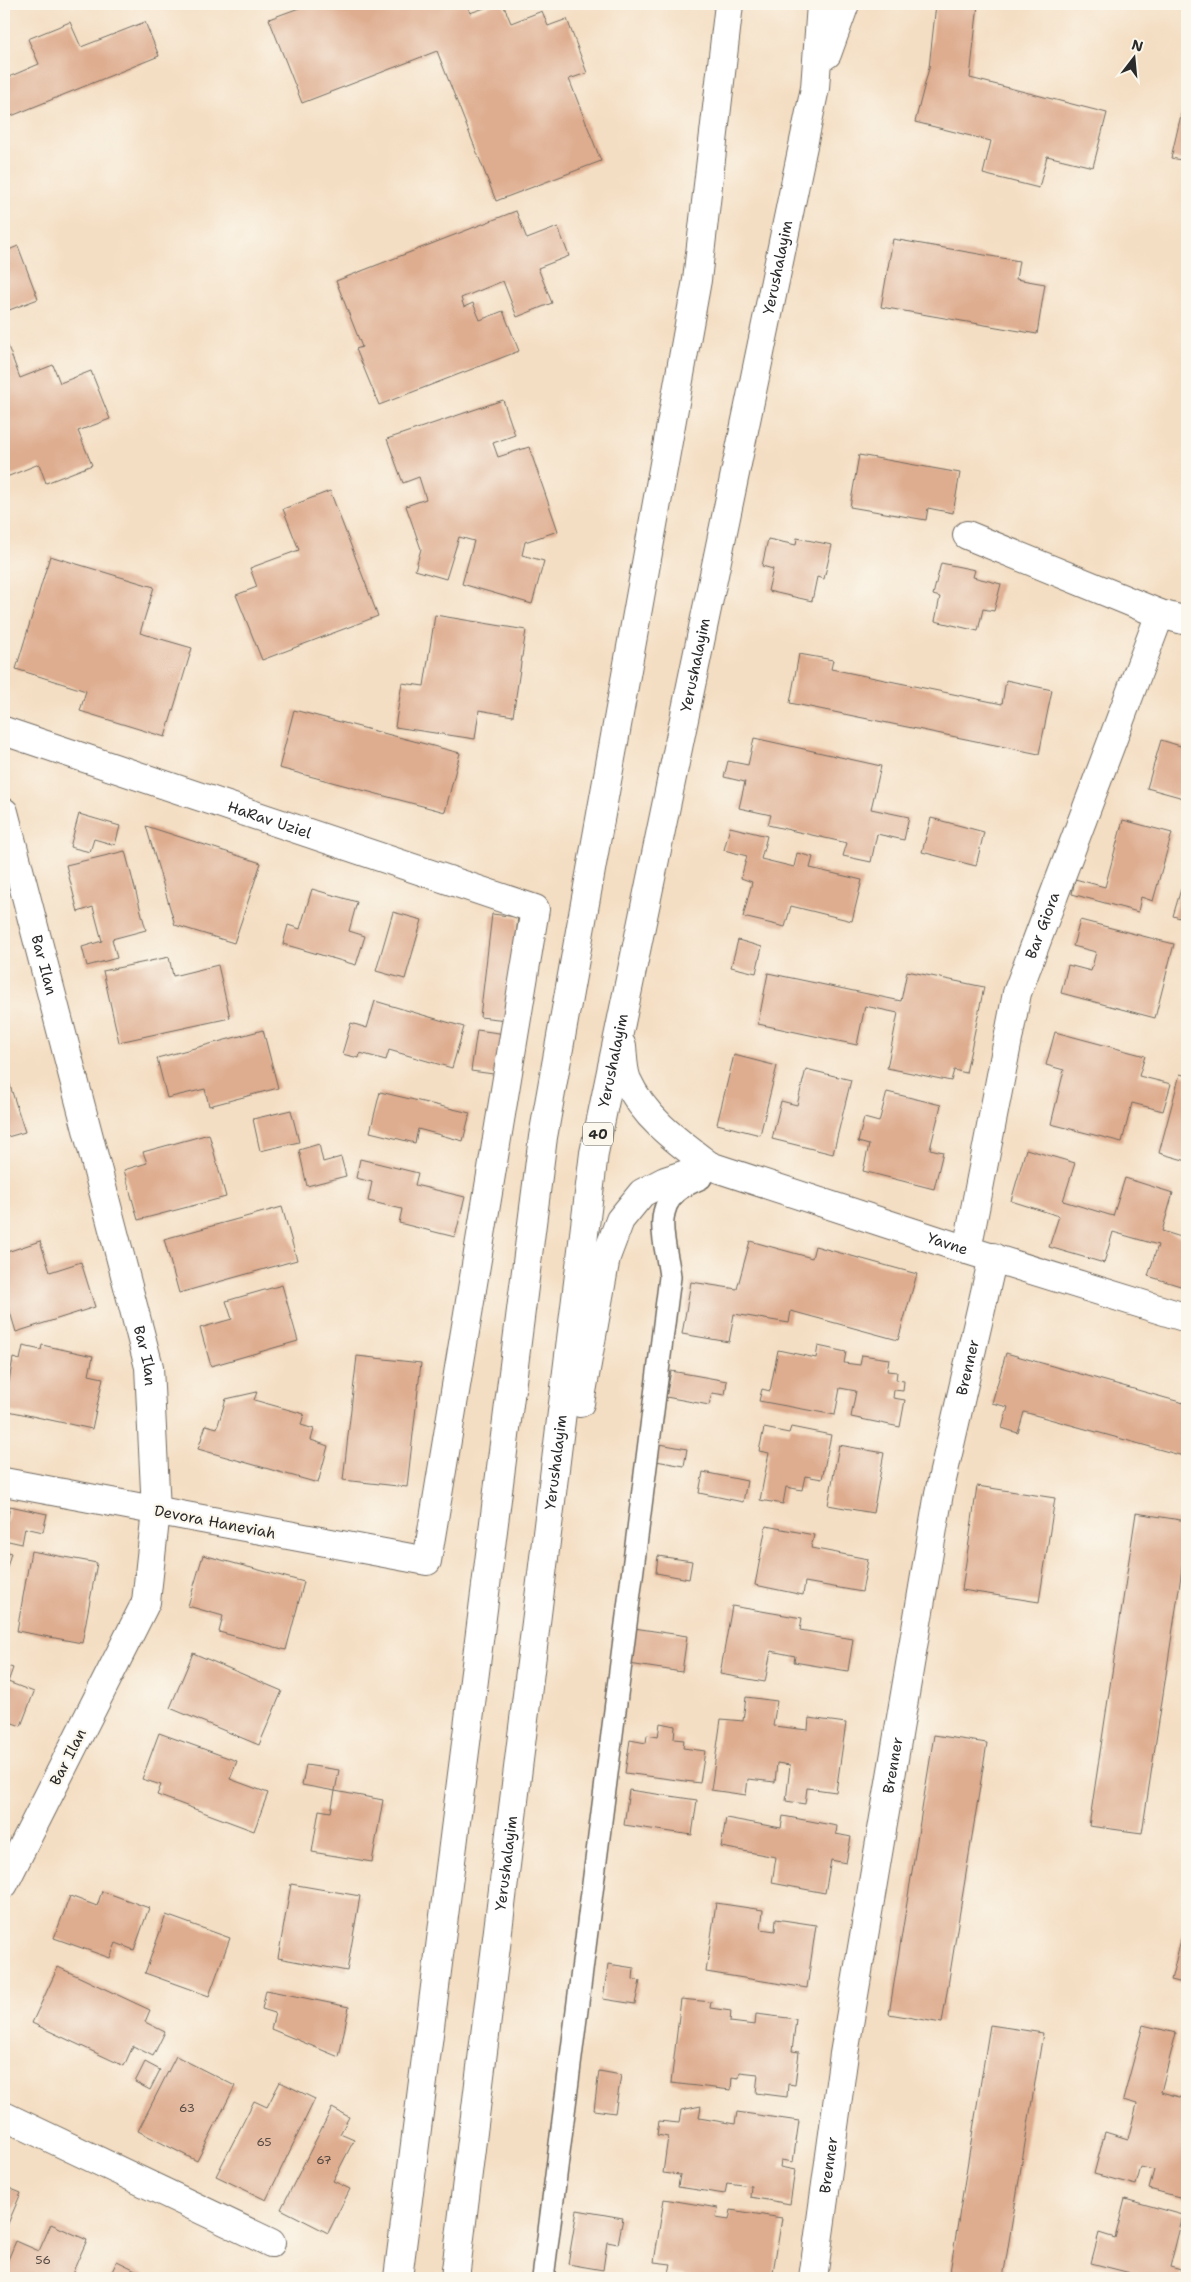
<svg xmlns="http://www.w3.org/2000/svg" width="1191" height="2282" font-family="'Shantell Sans',sans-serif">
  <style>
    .building { fill: #deac8e }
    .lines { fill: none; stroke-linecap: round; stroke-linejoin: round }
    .service-casing { stroke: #716a60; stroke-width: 24 }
    .minor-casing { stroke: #716a60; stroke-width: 30 }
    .trunk-casing { stroke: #716a60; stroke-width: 30 }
    .service { stroke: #fff; stroke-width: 21 }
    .minor { stroke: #fff; stroke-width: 28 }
    .trunk { stroke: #fff; stroke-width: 28 }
    .labels { text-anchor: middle; stroke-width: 4.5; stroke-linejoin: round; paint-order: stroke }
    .number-label { font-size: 12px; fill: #584b44 }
    .shield { fill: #fbf7ec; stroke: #696865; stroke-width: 1 }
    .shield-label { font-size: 14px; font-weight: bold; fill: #2b2b2b }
    .street-label { font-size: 15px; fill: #2b2b2b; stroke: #fbf7ec }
  </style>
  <rect width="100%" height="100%" fill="#fbf7ec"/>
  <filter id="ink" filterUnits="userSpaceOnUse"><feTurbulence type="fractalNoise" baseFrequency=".02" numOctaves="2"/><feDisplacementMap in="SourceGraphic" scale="10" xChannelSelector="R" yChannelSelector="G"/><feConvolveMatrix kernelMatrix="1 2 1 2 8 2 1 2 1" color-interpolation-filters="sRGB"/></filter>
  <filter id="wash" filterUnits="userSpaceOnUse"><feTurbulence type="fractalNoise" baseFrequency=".0096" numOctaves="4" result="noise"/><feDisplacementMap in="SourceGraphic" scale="20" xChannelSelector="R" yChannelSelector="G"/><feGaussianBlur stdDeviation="1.12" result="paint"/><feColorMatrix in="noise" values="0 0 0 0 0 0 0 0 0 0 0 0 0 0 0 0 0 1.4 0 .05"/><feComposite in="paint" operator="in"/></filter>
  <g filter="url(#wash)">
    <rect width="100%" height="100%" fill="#f4dec3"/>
    <g id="blocks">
      <path class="building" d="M 310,4 L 467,4 L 470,13 L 496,4 L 503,4 L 511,23 L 542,11 L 548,26 L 567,19 L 587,73 L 569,79 L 601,161 L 496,201 L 437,51 L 302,103 L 269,19 Z
        M 936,4 L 978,4 L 970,78 L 1107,113 L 1093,167 L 1047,156 L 1039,188 L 983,174 L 991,141 L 915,122 L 929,68 Z
        M 70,22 L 81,47 L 145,22 L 159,56 L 4,119 L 4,79 L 39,64 L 28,39 Z
        M 1187,89 L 1187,161 L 1171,158 Z
        M 516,211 L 527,239 L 558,227 L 569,256 L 538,268 L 552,303 L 517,317 L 503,281 L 461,298 L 464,307 L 473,303 L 480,320 L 503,311 L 519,351 L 379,405 L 356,349 L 362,347 L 336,281 Z
        M 893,239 L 1019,261 L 1016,279 L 1045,284 L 1037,334 L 881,307 Z
        M 18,246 L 38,299 L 4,312 L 4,252 Z
        M 6,341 L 20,378 L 53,365 L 60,383 L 91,371 L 110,419 L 78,431 L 92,465 L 46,483 L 39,464 L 4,478 L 4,342 Z
        M 503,400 L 515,435 L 493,443 L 498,457 L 529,447 L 558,531 L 525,542 L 522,555 L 544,561 L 532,604 L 462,584 L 474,541 L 459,537 L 446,579 L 415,570 L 421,549 L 406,506 L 426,499 L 419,477 L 403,483 L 387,439 Z
        M 859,455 L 960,473 L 953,513 L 928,508 L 926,520 L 850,507 Z
        M 330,491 L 378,616 L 262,660 L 236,595 L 257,587 L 250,568 L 299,550 L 283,509 Z
        M 797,538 L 832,545 L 824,579 L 817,577 L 812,601 L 768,591 L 773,569 L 762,566 L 768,539 L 796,545 Z
        M 50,556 L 154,587 L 140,633 L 192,648 L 165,737 L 80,711 L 86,691 L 16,669 Z
        M 941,563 L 975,570 L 973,577 L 1001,584 L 994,611 L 983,609 L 978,631 L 935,621 L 940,597 L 933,595 Z
        M 435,615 L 526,630 L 513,716 L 479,710 L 475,739 L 395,727 L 402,683 L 424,686 Z
        M 799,654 L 833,660 L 831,669 L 1002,704 L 1006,680 L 1052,690 L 1039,754 L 790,703 Z
        M 294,710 L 460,753 L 445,812 L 279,768 Z
        M 754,738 L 881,766 L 871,809 L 909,817 L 904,840 L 877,834 L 871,862 L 843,856 L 847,843 L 768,825 L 771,815 L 739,808 L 745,782 L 724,777 L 728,761 L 748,765 Z
        M 1161,740 L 1187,748 L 1187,799 L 1147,788 Z
        M 79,814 L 120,826 L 115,845 L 94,839 L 90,852 L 70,847 Z
        M 931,818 L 984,832 L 976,866 L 922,852 Z
        M 1123,820 L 1172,833 L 1153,901 L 1141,897 L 1138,912 L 1072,894 L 1075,879 L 1105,887 Z
        M 146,826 L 261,863 L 234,943 L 175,925 Z
        M 730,827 L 767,836 L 761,859 L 794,867 L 797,853 L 813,857 L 810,868 L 862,880 L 852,921 L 791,906 L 785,927 L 743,917 L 752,882 L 741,878 L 747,856 L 724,850 Z
        M 125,851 L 146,930 L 112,939 L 117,958 L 87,966 L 82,947 L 102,941 L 93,907 L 78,912 L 66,865 Z
        M 312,889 L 357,902 L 349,931 L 365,936 L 356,965 L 283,944 L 288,925 L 300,929 Z
        M 1181,889 L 1187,891 L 1187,920 L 1173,916 Z
        M 393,912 L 422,920 L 405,979 L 376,971 Z
        M 492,914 L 518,917 L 507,1020 L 480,1017 Z
        M 1080,920 L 1174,944 L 1155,1018 L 1061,993 L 1068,965 L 1091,971 L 1096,952 L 1073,946 Z
        M 738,940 L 762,947 L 756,973 L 731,967 Z
        M 169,957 L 173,976 L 218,965 L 230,1018 L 119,1042 L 103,971 Z
        M 907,971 L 984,987 L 966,1073 L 954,1070 L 951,1081 L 887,1068 L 898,1013 L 865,1006 L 857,1045 L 758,1024 L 768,973 L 901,1001 Z
        M 375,1001 L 464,1027 L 452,1068 L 389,1050 L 386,1060 L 360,1053 L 359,1058 L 342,1054 L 351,1023 L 367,1028 Z
        M 263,1030 L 278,1088 L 209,1106 L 205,1089 L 167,1098 L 157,1058 Z
        M 477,1030 L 506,1034 L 501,1075 L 471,1071 Z
        M 1055,1032 L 1145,1056 L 1139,1076 L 1171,1084 L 1163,1111 L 1132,1103 L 1122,1142 L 1051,1124 L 1064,1070 L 1046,1065 Z
        M 734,1055 L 777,1066 L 760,1135 L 717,1124 Z
        M 806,1069 L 851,1080 L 833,1154 L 772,1139 L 781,1101 L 797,1105 Z
        M 4,1073 L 6,1073 L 25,1132 L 4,1138 Z
        M 1180,1074 L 1187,1076 L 1187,1161 L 1159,1153 Z
        M 380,1092 L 470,1113 L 463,1141 L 418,1129 L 415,1143 L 370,1132 Z
        M 887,1092 L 941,1105 L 930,1149 L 943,1152 L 934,1189 L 863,1171 L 869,1145 L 858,1142 L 864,1118 L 879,1122 Z
        M 291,1110 L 299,1142 L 260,1151 L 253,1119 Z
        M 209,1134 L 226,1197 L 138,1220 L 124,1170 L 147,1163 L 143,1152 Z
        M 319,1144 L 323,1162 L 341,1157 L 346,1176 L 307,1186 L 299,1150 Z
        M 1026,1149 L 1075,1163 L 1063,1201 L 1113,1216 L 1125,1178 L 1173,1193 L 1162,1231 L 1187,1239 L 1187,1288 L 1148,1276 L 1158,1245 L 1113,1232 L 1104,1263 L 1049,1247 L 1059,1216 L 1011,1201 Z
        M 360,1159 L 418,1173 L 415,1185 L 465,1197 L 455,1237 L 399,1223 L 402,1209 L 368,1201 L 372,1182 L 356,1178 Z
        M 282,1207 L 297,1260 L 179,1293 L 164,1239 Z
        M 40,1241 L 50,1272 L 81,1262 L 95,1307 L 16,1332 L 4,1292 L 4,1253 Z
        M 750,1241 L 812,1258 L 815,1246 L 917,1274 L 898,1340 L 791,1311 L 789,1323 L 734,1314 L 729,1342 L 682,1334 L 691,1282 L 737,1289 Z
        M 282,1285 L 298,1341 L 211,1366 L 200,1328 L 232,1319 L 226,1301 Z
        M 42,1345 L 93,1356 L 89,1375 L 103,1378 L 92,1429 L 4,1410 L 13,1358 L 20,1360 L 23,1346 L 41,1350 Z
        M 818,1346 L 846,1352 L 844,1363 L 860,1365 L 862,1355 L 889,1359 L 887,1371 L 897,1372 L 896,1380 L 904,1381 L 903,1391 L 894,1390 L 893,1398 L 905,1400 L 900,1427 L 851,1417 L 856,1391 L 840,1388 L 835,1415 L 759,1401 L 762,1389 L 770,1391 L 778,1350 L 816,1358 Z
        M 1006,1353 L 1187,1404 L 1187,1457 L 1024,1412 L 1018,1433 L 1002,1428 L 1008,1407 L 992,1403 Z
        M 357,1356 L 421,1363 L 407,1487 L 343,1480 Z
        M 671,1371 L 727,1381 L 725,1395 L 712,1393 L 709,1405 L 666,1397 Z
        M 257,1392 L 254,1400 L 304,1414 L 301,1425 L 314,1429 L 311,1440 L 328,1446 L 318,1483 L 198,1449 L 206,1425 L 217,1428 L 226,1399 Z
        M 791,1427 L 831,1435 L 822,1479 L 805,1476 L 802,1490 L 786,1487 L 783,1504 L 760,1500 L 769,1453 L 759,1451 L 764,1428 L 789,1433 Z
        M 660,1444 L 687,1449 L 684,1466 L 656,1461 Z
        M 839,1445 L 884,1453 L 873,1513 L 828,1505 Z
        M 703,1472 L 747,1481 L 743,1502 L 699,1493 Z
        M 977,1486 L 1055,1498 L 1039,1602 L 962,1590 Z
        M 10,1506 L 47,1514 L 43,1532 L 25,1528 L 22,1544 L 4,1540 Z
        M 1136,1513 L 1187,1521 L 1187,1536 L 1142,1833 L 1089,1826 Z
        M 766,1526 L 814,1535 L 811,1548 L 868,1559 L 862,1592 L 805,1582 L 803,1595 L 755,1585 Z
        M 4,1551 L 11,1553 L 4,1578 Z
        M 31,1551 L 97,1563 L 82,1643 L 17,1631 Z
        M 203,1555 L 304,1582 L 286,1650 L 219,1632 L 223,1616 L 188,1606 Z
        M 658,1556 L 692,1561 L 689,1579 L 656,1573 Z
        M 732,1606 L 802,1618 L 800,1630 L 853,1639 L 848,1671 L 794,1662 L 795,1656 L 771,1651 L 765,1682 L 720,1674 Z
        M 634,1628 L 687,1636 L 682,1672 L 629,1664 Z
        M 193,1653 L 282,1691 L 259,1745 L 170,1708 Z
        M 4,1665 L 13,1668 L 8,1682 L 34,1692 L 21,1726 L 4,1720 Z
        M 746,1697 L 777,1701 L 773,1726 L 808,1730 L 809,1718 L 846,1723 L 836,1792 L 807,1788 L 805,1804 L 786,1801 L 790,1765 L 777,1763 L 775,1782 L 748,1779 L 746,1795 L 711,1790 L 721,1719 L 743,1721 Z
        M 660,1723 L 675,1726 L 674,1739 L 684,1740 L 683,1748 L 705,1751 L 700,1783 L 625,1773 L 630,1740 L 646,1743 L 647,1735 L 658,1737 Z
        M 159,1733 L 237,1761 L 230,1779 L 268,1793 L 254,1831 L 157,1795 L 161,1785 L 142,1779 Z
        M 934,1735 L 987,1743 L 942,2023 L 889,2014 Z
        M 306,1765 L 339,1770 L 335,1791 L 302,1785 Z
        M 629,1790 L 697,1800 L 692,1835 L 624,1825 Z
        M 335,1791 L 383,1800 L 372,1862 L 312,1852 L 319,1810 L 331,1812 Z
        M 783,1816 L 837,1826 L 836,1834 L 851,1837 L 846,1863 L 831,1860 L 825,1893 L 772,1883 L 776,1857 L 721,1847 L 726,1818 L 781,1828 Z
        M 291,1884 L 360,1896 L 347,1971 L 278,1958 Z
        M 102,1891 L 149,1908 L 134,1950 L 116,1943 L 110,1958 L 54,1938 L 70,1896 L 97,1906 Z
        M 716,1903 L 763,1910 L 761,1929 L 775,1931 L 776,1919 L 816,1925 L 807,1988 L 706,1972 Z
        M 166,1915 L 230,1938 L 209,1996 L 145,1973 Z
        M 1185,1924 L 1187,1924 L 1187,1984 L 1171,1980 Z
        M 608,1964 L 634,1968 L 633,1979 L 640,1981 L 635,2004 L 603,1999 Z
        M 58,1967 L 150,2010 L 145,2022 L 165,2032 L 153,2056 L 133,2046 L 124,2066 L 32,2023 Z
        M 266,1990 L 349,2007 L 339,2057 L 271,2029 L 275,2013 L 262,2009 Z
        M 681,1999 L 711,2002 L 710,2008 L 731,2011 L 730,2022 L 755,2025 L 756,2014 L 796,2019 L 792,2051 L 799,2052 L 795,2085 L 788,2084 L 787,2097 L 756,2093 L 758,2074 L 740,2072 L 739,2078 L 732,2077 L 731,2090 L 671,2083 Z
        M 990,2025 L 1043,2033 L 1003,2278 L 949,2278 Z
        M 1143,2025 L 1176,2033 L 1161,2092 L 1187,2099 L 1187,2199 L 1149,2189 L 1154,2170 L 1141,2167 L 1136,2185 L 1094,2174 L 1105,2132 L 1128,2139 L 1137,2104 L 1123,2100 Z
        M 176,2056 L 235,2086 L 197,2161 L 138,2131 Z
        M 145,2062 L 160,2070 L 150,2090 L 135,2082 Z
        M 599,2071 L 621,2075 L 615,2113 L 594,2110 Z
        M 280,2082 L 315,2099 L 266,2200 L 216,2176 L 254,2101 L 267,2107 Z
        M 701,2106 L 699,2118 L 735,2124 L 737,2112 L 799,2121 L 793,2162 L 781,2160 L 780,2167 L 795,2170 L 790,2204 L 750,2197 L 751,2186 L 727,2183 L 725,2194 L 678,2187 L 680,2175 L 663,2173 L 668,2137 L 657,2135 L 659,2121 L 679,2123 L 681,2110 Z
        M 332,2108 L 349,2117 L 340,2134 L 354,2140 L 333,2181 L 350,2189 L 328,2233 L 281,2209 Z
        M 4,2186 L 21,2193 L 4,2233 Z
        M 664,2199 L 718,2208 L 716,2218 L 729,2220 L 731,2210 L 782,2218 L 772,2278 L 702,2278 L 669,2273 L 671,2264 L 654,2262 Z
        M 1125,2199 L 1183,2215 L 1170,2267 L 1181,2270 L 1179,2278 L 1150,2278 L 1091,2263 L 1099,2233 L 1115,2238 Z
        M 577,2210 L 623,2218 L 618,2244 L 607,2242 L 603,2270 L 568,2264 Z
        M 51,2224 L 87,2240 L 70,2278 L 4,2278 L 4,2269 L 16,2241 L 39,2251 Z
        M 117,2261 L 152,2278 L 109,2278 Z"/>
    </g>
  </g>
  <g filter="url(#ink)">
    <use href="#blocks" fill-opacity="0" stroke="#716a60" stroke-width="1"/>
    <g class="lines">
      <defs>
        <path id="service" d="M 543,2278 L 670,1277 C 668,1251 651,1213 677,1191 C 683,1186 693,1182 701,1178"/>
        <g id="minor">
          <path d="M 967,535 L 1160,614 L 1187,621"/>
          <path id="s1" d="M 4,731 L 535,909 L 427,1561 L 4,1482"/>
          <path id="s2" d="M 4,812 L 149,1367 L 156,1511 L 146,1602 L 4,1884"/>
          <path id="s3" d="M 710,1166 L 967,1250 L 1187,1318"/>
          <path id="s4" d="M 967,1250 L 1017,993 L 1160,614"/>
          <path d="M 4,2116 L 271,2243"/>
          <path id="s5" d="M 813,2278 L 844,2054 L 939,1493 L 993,1257"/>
        </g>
        <g id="trunk">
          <path d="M 827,54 L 845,4"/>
          <path d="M 622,1046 C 623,1056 623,1070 627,1080 C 644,1118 678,1142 710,1166"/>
          <path d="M 580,1403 L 606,1257 L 620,1220 L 642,1193 L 665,1181 L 710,1166"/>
          <path d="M 398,2278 L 543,1137 L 697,280 L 729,4"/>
          <path id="s6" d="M 455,2278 L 594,1153 L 815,88 L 821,4"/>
        </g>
      </defs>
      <use href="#service" class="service-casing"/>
      <use href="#minor" class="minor-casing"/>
      <use href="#trunk" class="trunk-casing"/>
      <use href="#service" class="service"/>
      <use href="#minor" class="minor"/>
      <use href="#trunk" class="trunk"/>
    </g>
  </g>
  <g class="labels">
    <g class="number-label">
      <text x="187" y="2112">63</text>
      <text x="264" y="2146">65</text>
      <text x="324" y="2164">67</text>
      <text x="43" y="2264">56</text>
    </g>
    <rect class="shield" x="583" y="1122.5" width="30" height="23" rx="4"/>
    <g class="shield-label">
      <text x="598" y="1139">40</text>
    </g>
    <g class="street-label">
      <text dy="5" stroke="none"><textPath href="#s6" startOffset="2038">Yerushalayim</textPath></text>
      <text dy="5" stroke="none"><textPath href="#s6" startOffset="1632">Yerushalayim</textPath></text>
      <text dy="5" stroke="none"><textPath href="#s1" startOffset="280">HaRav Uziel</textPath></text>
      <text dy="5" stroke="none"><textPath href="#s4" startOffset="334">Bar Giora</textPath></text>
      <text dy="5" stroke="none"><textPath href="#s2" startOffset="158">Bar Ilan</textPath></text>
      <text dy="5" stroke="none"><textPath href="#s6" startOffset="1228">Yerushalayim</textPath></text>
      <text dy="5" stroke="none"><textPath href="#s3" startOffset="250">Yavne</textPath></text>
      <text dy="5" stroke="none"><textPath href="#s2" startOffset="562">Bar Ilan</textPath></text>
      <text dy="5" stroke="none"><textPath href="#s5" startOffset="924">Brenner</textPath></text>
      <text dy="5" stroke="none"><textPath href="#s6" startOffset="822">Yerushalayim</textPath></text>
      <text transform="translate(215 1522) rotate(11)" y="5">Devora Haneviah</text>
      <text transform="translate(68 1757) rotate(-63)" y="5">Bar Ilan</text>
      <text dy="5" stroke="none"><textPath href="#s5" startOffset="519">Brenner</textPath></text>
      <text dy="5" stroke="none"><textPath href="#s6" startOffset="418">Yerushalayim</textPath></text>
      <text dy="5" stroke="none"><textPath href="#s5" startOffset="114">Brenner</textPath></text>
    </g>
  </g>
  <rect width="1191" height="2282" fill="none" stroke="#fbf7ec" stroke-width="20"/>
  <g transform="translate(1134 58) rotate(16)" stroke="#fbf7ec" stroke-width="4" paint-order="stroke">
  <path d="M0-4L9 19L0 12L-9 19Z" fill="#2b2b2b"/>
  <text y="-8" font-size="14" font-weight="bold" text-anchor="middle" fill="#2b2b2b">N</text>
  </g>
</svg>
